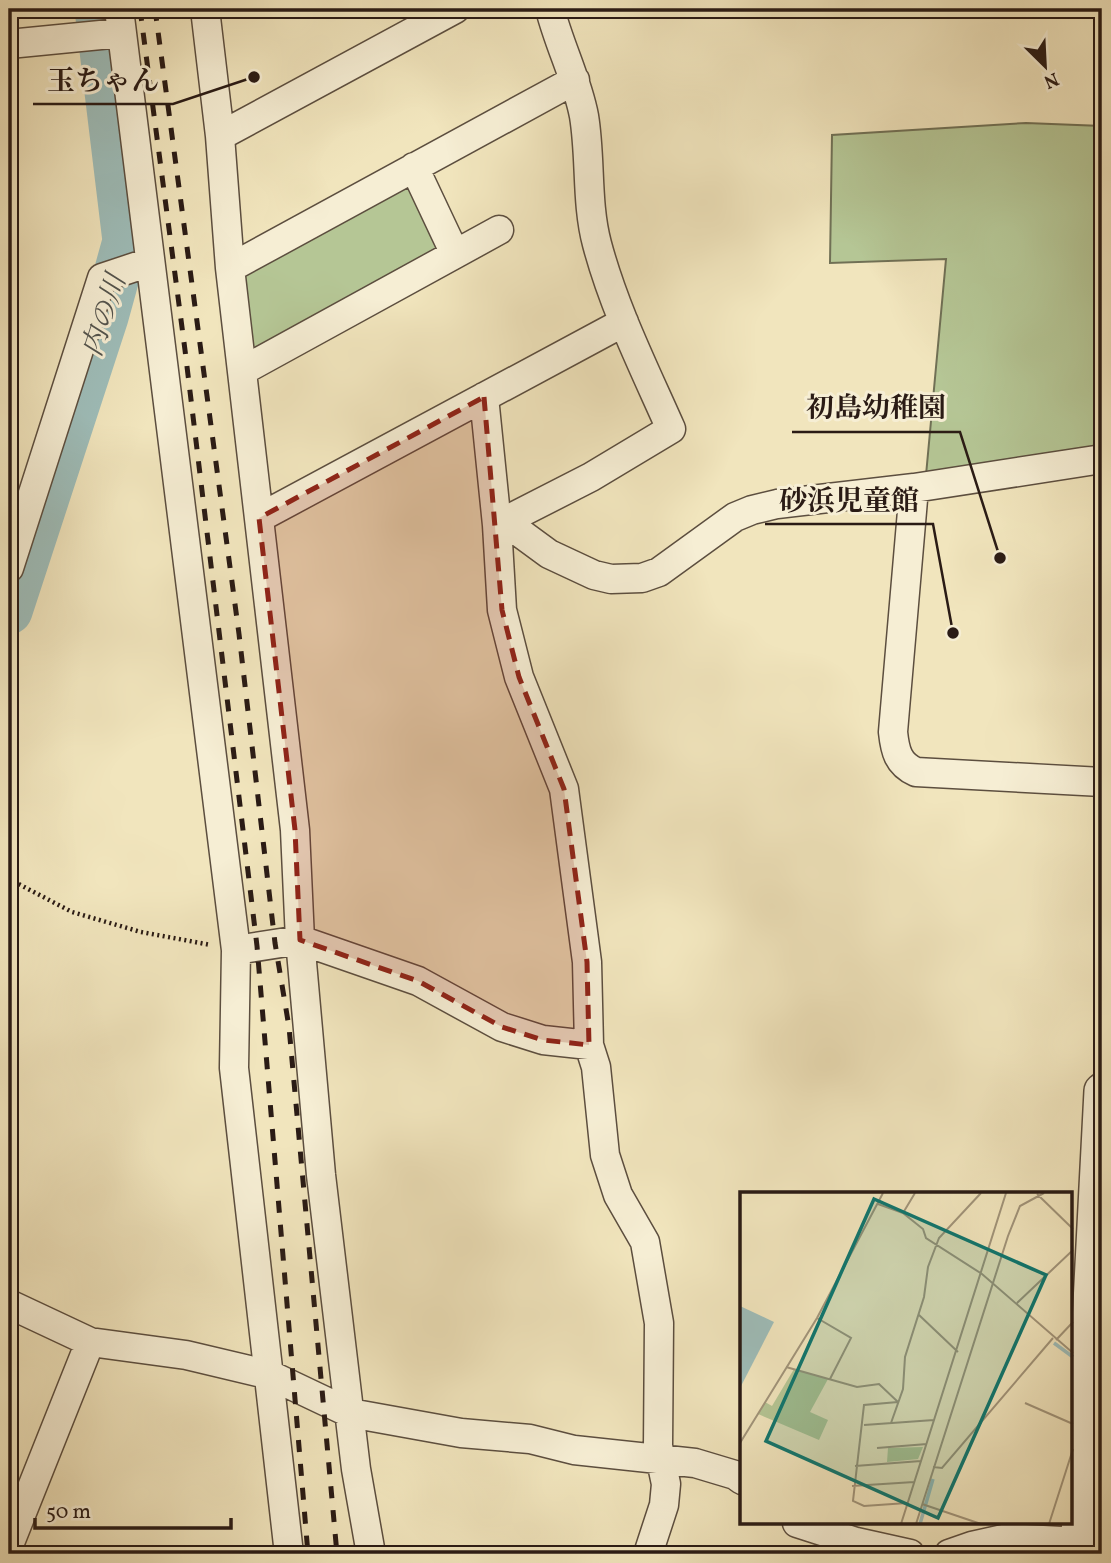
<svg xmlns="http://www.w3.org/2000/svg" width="1111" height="1563" font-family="Vollkorn,'Noto Serif JP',serif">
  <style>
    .green { fill: #b5c695; stroke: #707055; stroke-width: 2 }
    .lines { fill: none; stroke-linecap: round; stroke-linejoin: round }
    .river { stroke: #9ebdb9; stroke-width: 47 }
    .minor-casing { stroke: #5c4e3f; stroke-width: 31 }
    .tertiary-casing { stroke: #5c4e3f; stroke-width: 38 }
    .path { stroke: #2a1b15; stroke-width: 4.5; stroke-dasharray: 2 3.5; stroke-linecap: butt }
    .minor { stroke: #f6eed4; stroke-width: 28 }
    .tertiary { stroke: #f6eed4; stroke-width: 35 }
    .rail { stroke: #2a1b15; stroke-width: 5; stroke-dasharray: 12 12; stroke-linecap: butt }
    .marked { fill: #8f2418; fill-opacity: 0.2; stroke: #8f2418; stroke-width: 5; stroke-dasharray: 14 9; stroke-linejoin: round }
    .labels { text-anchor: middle; stroke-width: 6; stroke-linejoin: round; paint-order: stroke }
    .water-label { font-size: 28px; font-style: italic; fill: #53544e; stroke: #f6eed4 }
    .inset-river { fill: none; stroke: #9ebdb9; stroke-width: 3.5 }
    .inset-road { fill: none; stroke: #a1947a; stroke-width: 2 }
    .view { fill: #0f766e; fill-opacity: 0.15; stroke: #0f766e; stroke-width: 3.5 }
    .inset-edge { fill: none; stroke: #2a1b15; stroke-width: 3.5 }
    .leader { fill: none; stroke: #2a1b15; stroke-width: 2.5 }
    .callout-dot { fill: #2a1b15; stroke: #f6eed4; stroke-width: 2.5 }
    .callout-label { font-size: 28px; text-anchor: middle; font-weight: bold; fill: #2a1b15; stroke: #f6eed4; stroke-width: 6; stroke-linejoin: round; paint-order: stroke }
  </style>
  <rect width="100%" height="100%" fill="#f1e5bd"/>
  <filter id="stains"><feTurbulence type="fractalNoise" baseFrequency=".00286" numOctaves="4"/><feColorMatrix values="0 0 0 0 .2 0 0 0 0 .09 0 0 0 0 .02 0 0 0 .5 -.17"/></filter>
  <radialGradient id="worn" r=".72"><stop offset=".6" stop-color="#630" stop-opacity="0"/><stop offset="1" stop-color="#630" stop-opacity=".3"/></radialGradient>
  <path class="green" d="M 1026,123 L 1102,126 L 1102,459 L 925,486 L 946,259 L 830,263 L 832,135 Z
    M 409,181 L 442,255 L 265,354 L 251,346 L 243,280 L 249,269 Z"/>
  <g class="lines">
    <path class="river" d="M 9,611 L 105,317 L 126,241 L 98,9"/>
    <defs>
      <path id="minor" d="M 119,9 L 236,950 L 234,1068 L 289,1554
        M 205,9 L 220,136 L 230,268 L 295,830 L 300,940 L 321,1175 L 356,1469 L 371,1554
        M 9,44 L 121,33
        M 220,136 L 455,9
        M 414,167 L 455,254
        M 230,268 L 575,80
        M 242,371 L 499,230
        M 484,397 L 497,525 L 502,610 L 519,677 L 564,789 L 587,962 L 589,1045 L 596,1067 L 605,1155 L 618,1195 L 645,1242 L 659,1323 L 658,1446 L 666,1484 L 664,1505 L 648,1554
        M 914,488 L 893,732 C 895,751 898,764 916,772 L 1102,782
        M 259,518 L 624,322
        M 497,525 L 519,532 L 549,554 L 594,575 L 611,579 L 642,578 L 659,572 L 735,517 L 752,510 L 777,504 L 914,488 L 1102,459
        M 497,525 L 591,477 L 671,429 C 644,368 614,308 597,244 C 586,203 591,158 584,116 C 577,79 559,45 550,9
        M 9,568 L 102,278 L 150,262
        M 236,950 L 300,940 L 418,981 L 502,1027 L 543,1040 L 589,1045
        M 9,1304 L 90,1342 L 186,1355 L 270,1375 L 350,1413 L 461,1433 L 530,1439 L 574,1450 L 695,1463 L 735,1475 L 742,1480
        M 797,1523 L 856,1542 L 910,1554
        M 9,1545 L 90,1342
        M 949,1554 L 972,1546 L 1008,1538 L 1079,1542"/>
      <path id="tertiary" d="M 1078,1554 L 1102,1091"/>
    </defs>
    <use href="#minor" class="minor-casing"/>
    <use href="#tertiary" class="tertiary-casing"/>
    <path class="path" d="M 9,879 L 72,912 L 141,932 L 211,945"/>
    <use href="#minor" class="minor"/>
    <use href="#tertiary" class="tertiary"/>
    <path class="rail" d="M 140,9 L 185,350 L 257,946 L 308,1554
      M 155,9 L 239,634 L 275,943 L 289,1027 L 337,1554"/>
  </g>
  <path class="marked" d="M 484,397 L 502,610 L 519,677 L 564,789 L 587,962 L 589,1045 L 543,1040 L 502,1027 L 418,981 L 300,940 L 295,830 L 259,518 Z"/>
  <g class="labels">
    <g class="water-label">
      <text transform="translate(103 315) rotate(-72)" y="10">内の川</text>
    </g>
  </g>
  <g transform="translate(740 1192)">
    <rect width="332" height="332" fill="#f1e5bd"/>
    <path d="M 54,177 L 88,187 L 70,220 L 88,228 L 79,248 L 18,222 L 25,210 L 32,214 ZM 183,255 L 178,267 L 147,270 L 148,256 Z" fill="#b5c695"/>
    <path d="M 0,114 L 34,130 L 0,196 Z" fill="#9ebdb9"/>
    <path class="inset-river" d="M 314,151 L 333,165M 180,332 L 193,287"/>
    <path class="inset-road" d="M 175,1 L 163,21 L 183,37 L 186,46 L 242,82 L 333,161M 297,2 L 333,37M 138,12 L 163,21M 277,111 L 333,58M 179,123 L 218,160M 77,126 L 111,146 L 90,187M 316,148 L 333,130M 46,175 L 117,195 L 139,192 L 158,210M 158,210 L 124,213 L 113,309 L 124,314 L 167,311M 285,211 L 333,232M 151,231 L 163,197 L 165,165 L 184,105 L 188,75 L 199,46 L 241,1M 124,233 L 194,228M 0,251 L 77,126 L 143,1M 137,256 L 187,252M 115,274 L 181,269M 193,275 L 202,276 L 313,146M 112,294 L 174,290M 182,312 L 241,332M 161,332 L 266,1M 176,332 L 268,44 L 280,14 L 304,1M 309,332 L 333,257"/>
    <path class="view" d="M 134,7 L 306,83 L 198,326 L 26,249 Z"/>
    <rect width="332" height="332" class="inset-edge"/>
  </g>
  <path class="leader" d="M254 77L173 104H33M1000 558L960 432H792M953 633L933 524H765"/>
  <g class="callout-dot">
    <circle cx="254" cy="77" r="7"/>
    <circle cx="1000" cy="558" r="7"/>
    <circle cx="953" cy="633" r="7"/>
  </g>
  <g class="callout-label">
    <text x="103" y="90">玉ちゃん</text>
    <text x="876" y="417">初島幼稚園</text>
    <text x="849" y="510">砂浜児童館</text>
  </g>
  <rect width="1111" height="1563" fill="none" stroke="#f1e5bd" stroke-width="35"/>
  <rect x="10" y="10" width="1090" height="1542" fill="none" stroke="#2a1b15" stroke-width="3.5"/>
  <rect x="18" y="18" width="1076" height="1528" fill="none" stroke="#2a1b15" stroke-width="2"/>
  <g transform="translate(1045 66) rotate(156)" stroke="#f6eed4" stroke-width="5" paint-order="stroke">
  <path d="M0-5L12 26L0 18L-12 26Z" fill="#2a1b15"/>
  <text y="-10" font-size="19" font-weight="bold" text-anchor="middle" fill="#2a1b15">N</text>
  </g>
  <path d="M35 1518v10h196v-10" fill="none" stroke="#2a1b15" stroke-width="3.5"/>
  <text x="46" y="1518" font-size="21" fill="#2a1b15" stroke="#f6eed4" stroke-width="5" paint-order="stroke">50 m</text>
  <rect width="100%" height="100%" filter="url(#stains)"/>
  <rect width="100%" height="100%" fill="url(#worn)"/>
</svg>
